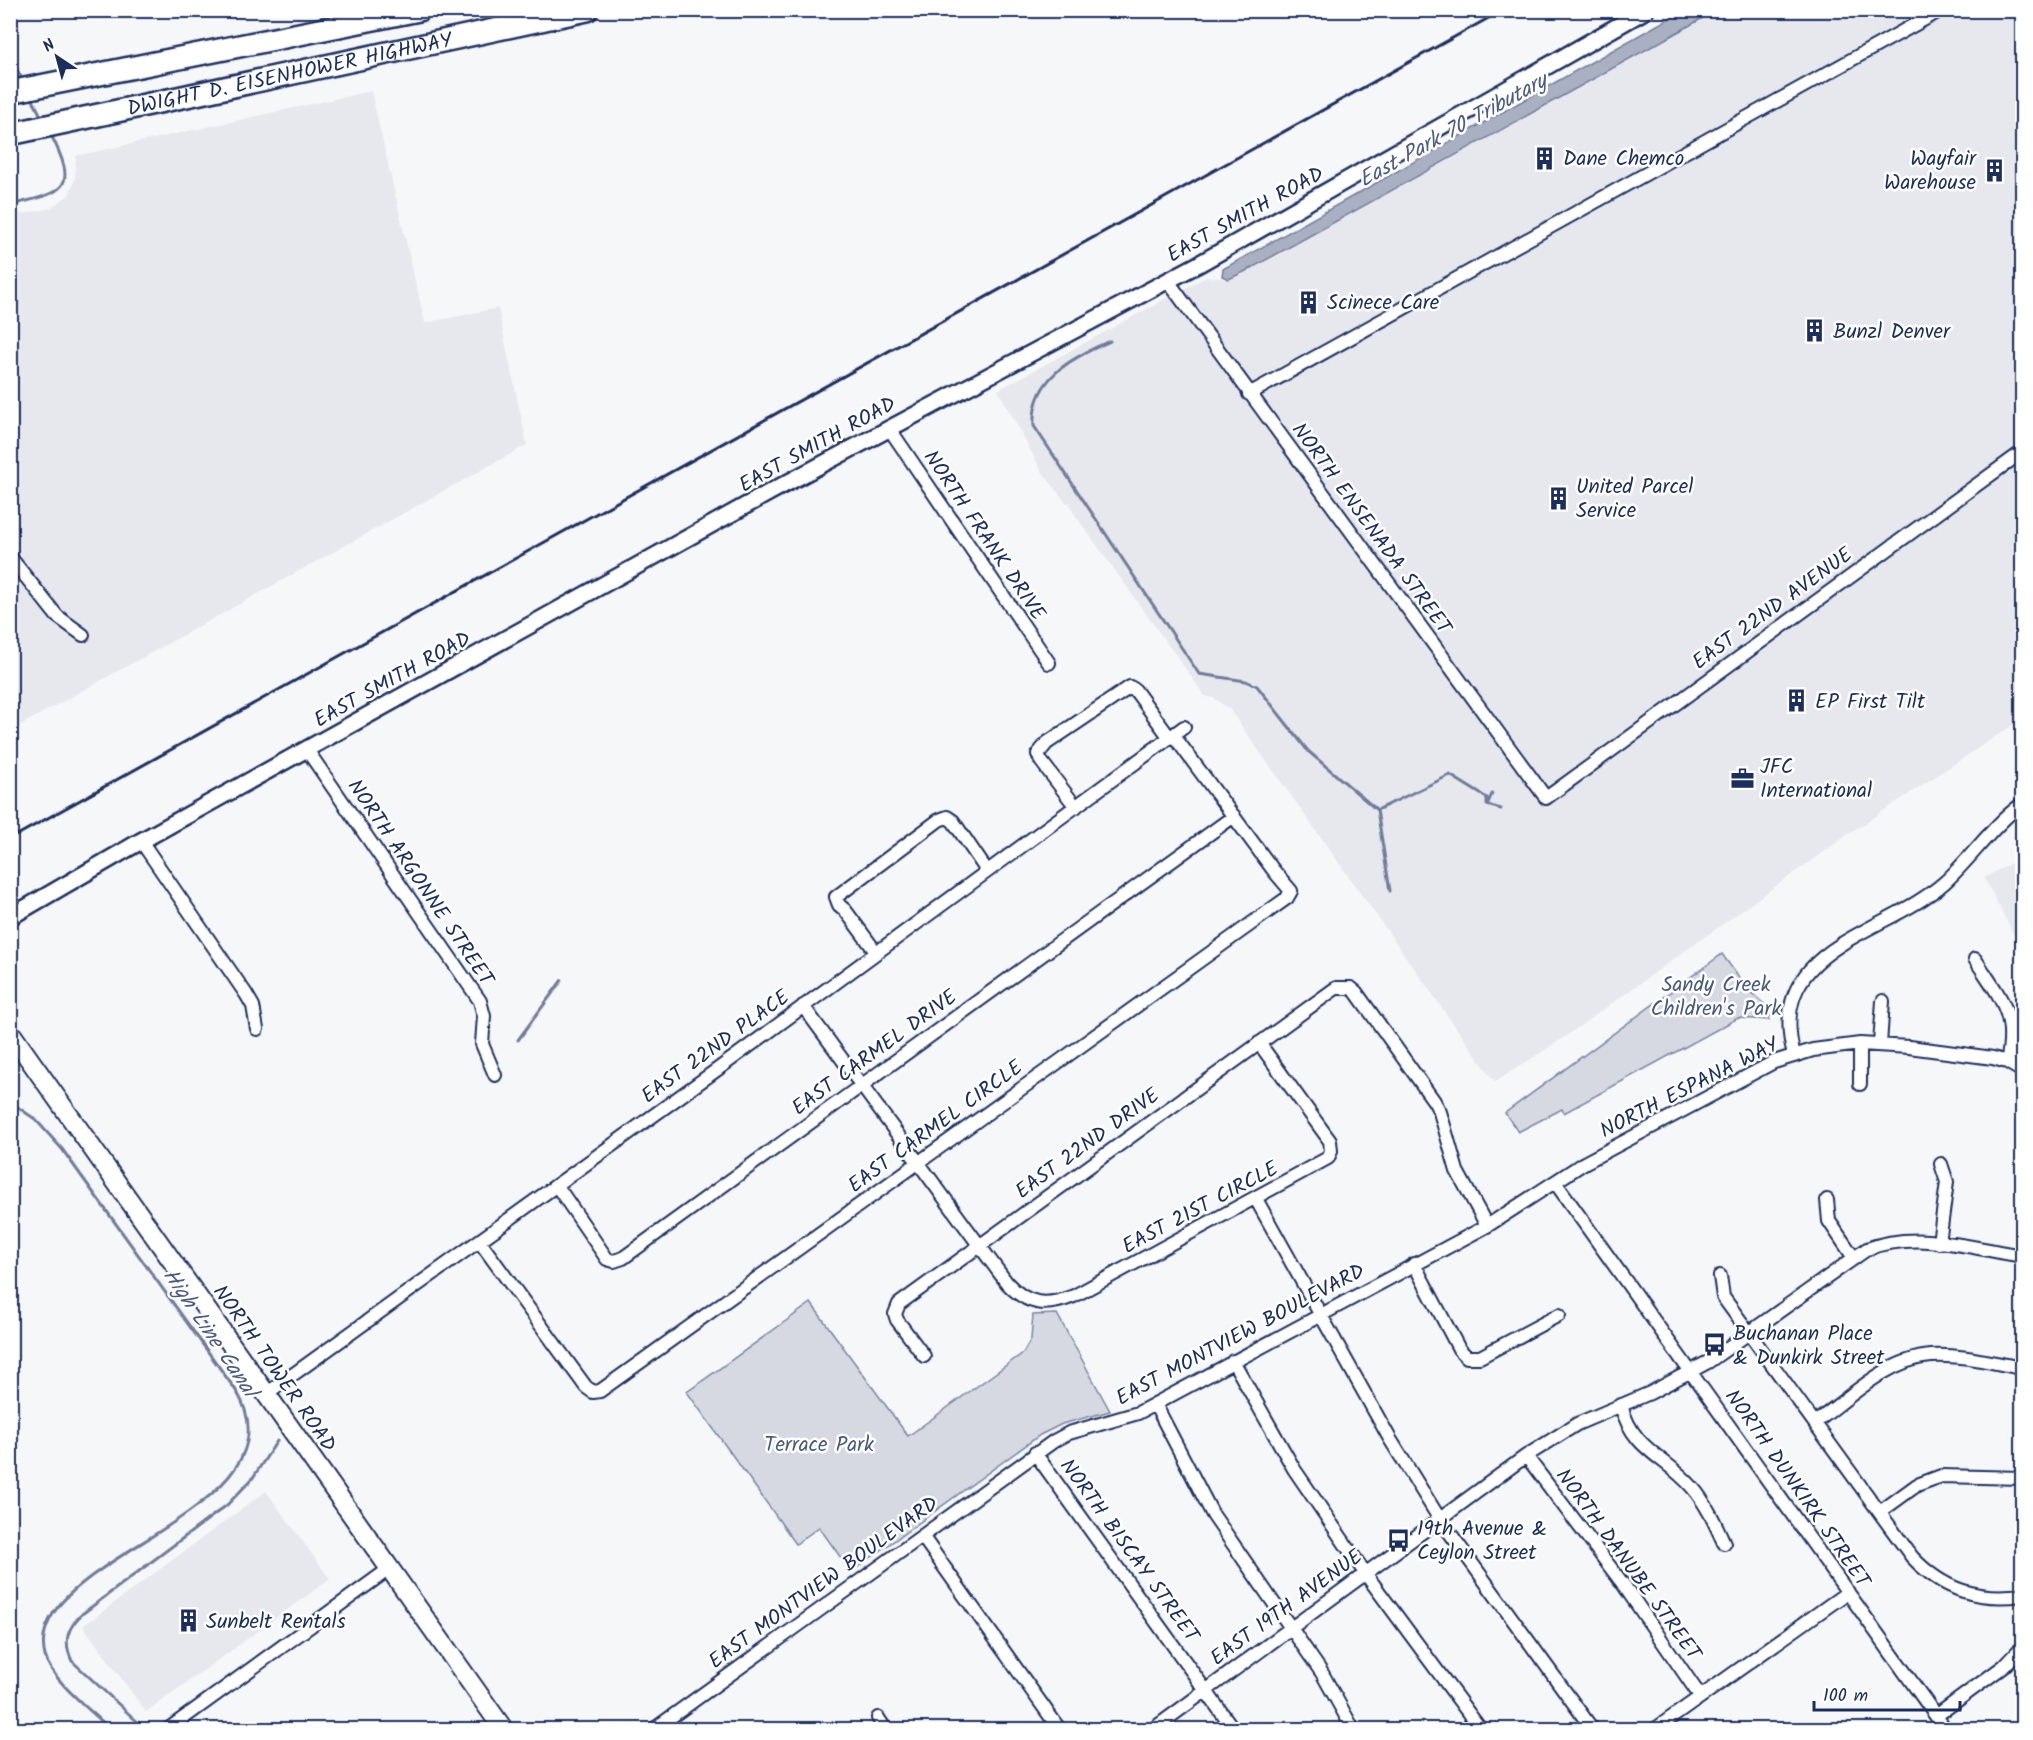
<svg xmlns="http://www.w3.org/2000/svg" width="2033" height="1740" font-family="Kalam,sans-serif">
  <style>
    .built { fill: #e6e8ee }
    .green { fill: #d6d9e2; stroke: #7884a0; stroke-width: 1.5 }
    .water { fill: #a9b0c1; stroke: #707c99; stroke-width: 1.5 }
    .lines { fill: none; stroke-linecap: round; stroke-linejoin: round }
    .stream { stroke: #707c99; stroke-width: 3 }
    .minor-casing { stroke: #1b2f5e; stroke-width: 16 }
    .tertiary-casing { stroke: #1b2f5e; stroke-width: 20 }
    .primary-casing { stroke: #1b2f5e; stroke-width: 22 }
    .motorway-casing { stroke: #1b2f5e; stroke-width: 26 }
    .minor { stroke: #fff; stroke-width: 12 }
    .tertiary { stroke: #fff; stroke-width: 15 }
    .primary { stroke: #fff; stroke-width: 18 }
    .motorway { stroke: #fff; stroke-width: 21 }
    .rail { stroke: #1b2f5e; stroke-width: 3 }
    .labels { text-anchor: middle; stroke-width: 5; stroke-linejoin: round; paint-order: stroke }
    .street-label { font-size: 21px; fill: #1b2f5e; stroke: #fff }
    .poi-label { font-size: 21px; fill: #1b2f5e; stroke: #fff; text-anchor: start }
    .park-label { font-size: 21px; fill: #4a5a7f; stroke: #fff }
    .water-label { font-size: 22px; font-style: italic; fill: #4d5c81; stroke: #fff }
  </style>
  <rect width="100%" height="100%" fill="#f6f7f9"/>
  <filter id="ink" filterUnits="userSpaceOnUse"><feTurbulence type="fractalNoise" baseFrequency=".0167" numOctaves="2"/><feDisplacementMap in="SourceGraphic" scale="12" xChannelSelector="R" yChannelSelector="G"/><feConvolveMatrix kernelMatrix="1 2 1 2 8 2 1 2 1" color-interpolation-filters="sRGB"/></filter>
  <g filter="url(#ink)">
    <path class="built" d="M 1716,11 L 2022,11 L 2022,719 L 1850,833 L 1562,1039 L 1495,1082 L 1230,710 L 1214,698 L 1205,696 L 1073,512 L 1069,502 L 1066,503 L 1041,470 L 998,390 L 1206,277 L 1230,279 Z
      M 371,91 L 425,323 L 498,308 L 527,445 L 15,728 L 10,721 L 10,217 L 51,208 L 69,195 L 75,179 L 76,156 Z
      M 2022,857 L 2022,950 L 1984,878 Z
      M 266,1491 L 330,1579 L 146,1712 L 83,1626 Z"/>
    <path class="green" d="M 1722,954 L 1747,989 L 1771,1010 L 1769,1020 L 1738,1018 L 1564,1113 L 1562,1109 L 1518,1132 L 1505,1113 Z
      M 811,1303 L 908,1436 L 1023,1353 L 1031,1339 L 1033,1315 L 1057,1314 L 1110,1411 L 1062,1424 L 1040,1435 L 851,1572 L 819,1527 L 796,1544 L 687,1392 Z"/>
    <path class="water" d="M 1684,10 L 1716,11 L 1246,271 L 1229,279 L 1222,276 L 1223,269 Z"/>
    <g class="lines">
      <path class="stream" d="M 10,58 L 24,82
        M 31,96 L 43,120
        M 10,205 C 66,192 79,189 50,133
        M 1110,341 C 1071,358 1031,379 1034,426 L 1199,674 L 1246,681 L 1257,686 L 1308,751 L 1377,810 L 1450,775 L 1487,798 L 1487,805 L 1501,809
        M 1488,803 L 1492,794
        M 1377,810 L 1390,891
        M 518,1040 L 562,980
        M 10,1102 L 35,1119 L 62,1149 L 237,1392 C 308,1514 19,1557 45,1656 C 52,1681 92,1711 111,1730
        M 143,1727 L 72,1661 C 63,1642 67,1628 82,1614 L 227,1505 L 252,1479 L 277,1441"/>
      <defs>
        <path id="minor" d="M 1168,281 L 1546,798 L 2022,452
          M 1249,394 L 1941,10
          M 889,428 L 1049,663
          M 10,557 L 57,616 L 83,635
          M 307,750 L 480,1001 L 484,1016 L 482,1044 L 495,1075
          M 1076,807 L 1041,761 L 1038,754 L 1047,743 L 1130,687 L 1135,690 L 1170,738
          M 141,841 L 246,994 L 253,1006 L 257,1029
          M 876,952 L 845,910 L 839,905 L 836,897 L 939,820 L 947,817 L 953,821 L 987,871
          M 1975,959 C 2000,998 2018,1014 2007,1062
          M 803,1006 L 1007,1283 C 1028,1306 1046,1307 1074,1296 L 1328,1158 L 1331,1151 L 1330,1141 L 1259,1043
          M 1880,1044 L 1883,1001
          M 1794,1055 C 1764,946 1886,935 1945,882 C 1972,857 1993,825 2022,804
          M 1860,1084 L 1860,1044
          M 1555,1182 L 1946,1730
          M 557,1186 L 607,1259 L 614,1261 L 623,1258 L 1234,816
          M 1256,1199 L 1390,1439 L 1439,1518 L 1593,1730
          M 1827,1200 L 1829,1221 L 1854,1258
          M 480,1242 L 586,1387 L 593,1392 L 600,1391 L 1287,898 L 1291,891 L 1274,871 L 1174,736
          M 1939,1243 L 1947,1182 L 1941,1164
          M 1414,1264 L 1459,1349 L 1467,1357 L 1480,1357 L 1559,1315
          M 1720,1276 L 1723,1297 L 1912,1557 C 1943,1590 1978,1601 2022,1595
          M 924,1356 L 897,1320 L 895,1314 L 899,1304 L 1336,988 L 1351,988 L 1356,992 L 1434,1101 L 1440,1112 L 1457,1171 L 1487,1226
          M 1233,1361 L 1294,1469 L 1365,1573 L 1481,1730
          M 266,1394 L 718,1069 L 1184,727
          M 1155,1404 L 1213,1515 L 1322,1673 L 1353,1729
          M 1621,1405 C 1633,1451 1664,1455 1692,1487 C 1706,1503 1715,1523 1724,1543
          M 1816,1422 C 1849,1398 1888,1359 1931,1356 C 1960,1354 1993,1363 2022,1368
          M 1035,1453 L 1234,1730
          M 1526,1456 L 1623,1584 L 1700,1696
          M 1880,1512 L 1917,1485 L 1941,1476 L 2022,1478
          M 922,1536 L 1060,1730
          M 1936,1716 L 2004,1666 L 2022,1647
          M 878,1718 L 886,1730
          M 167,1730 L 389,1569
          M 653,1730 L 1054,1441 L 1069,1433 L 1138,1413 L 1487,1226 L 1584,1163 L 1774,1062 L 1813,1050 L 1860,1044 L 1909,1047 L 1993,1058 L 2007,1062 L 2022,1071
          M 1152,1730 L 1526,1456 L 1577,1424 L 1650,1393 L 1708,1362 L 1867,1249 C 1917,1230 1971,1248 2022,1256
          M 1654,1730 L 1848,1592"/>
        <path id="tertiary" d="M 10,917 L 141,841 L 772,491 L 1197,265 L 1646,10"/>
        <path id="primary" d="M 10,1032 L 504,1730"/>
        <g id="motorway">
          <path d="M 10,92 L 419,10"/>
          <path id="s1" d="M 10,134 L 587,10"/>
        </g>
      </defs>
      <use href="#minor" class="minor-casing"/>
      <use href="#tertiary" class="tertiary-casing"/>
      <use href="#primary" class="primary-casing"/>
      <use href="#motorway" class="motorway-casing"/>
      <use href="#minor" class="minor"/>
      <use href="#tertiary" class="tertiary"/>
      <use href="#primary" class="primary"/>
      <use href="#motorway" class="motorway"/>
      <path class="rail" d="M 10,839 L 1503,10"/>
    </g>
  </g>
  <defs>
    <symbol id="building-bare" viewBox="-9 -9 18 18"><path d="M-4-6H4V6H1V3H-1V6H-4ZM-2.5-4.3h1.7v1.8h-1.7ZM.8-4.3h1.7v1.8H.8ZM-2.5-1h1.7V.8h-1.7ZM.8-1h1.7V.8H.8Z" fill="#1b2f5e" stroke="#fff" stroke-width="2.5" paint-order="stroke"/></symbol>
    <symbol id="office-bare" viewBox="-9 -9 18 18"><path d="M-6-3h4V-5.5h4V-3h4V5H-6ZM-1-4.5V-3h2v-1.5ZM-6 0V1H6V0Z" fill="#1b2f5e" stroke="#fff" stroke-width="2.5" paint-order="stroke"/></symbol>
    <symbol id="bus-bare" viewBox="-9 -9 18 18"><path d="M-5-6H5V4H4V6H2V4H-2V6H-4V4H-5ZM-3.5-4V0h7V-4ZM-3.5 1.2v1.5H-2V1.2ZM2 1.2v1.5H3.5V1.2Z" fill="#1b2f5e" stroke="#fff" stroke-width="2.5" paint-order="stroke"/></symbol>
  </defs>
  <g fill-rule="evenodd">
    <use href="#building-bare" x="1528" y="142" width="33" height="33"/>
    <use href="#building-bare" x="1978" y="154" width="33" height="33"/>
    <use href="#building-bare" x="1292" y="286" width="33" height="33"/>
    <use href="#building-bare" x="1798" y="314" width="33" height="33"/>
    <use href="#building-bare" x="1542" y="482" width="33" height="33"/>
    <use href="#building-bare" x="1780" y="684" width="33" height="33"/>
    <use href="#office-bare" x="1726" y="762" width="33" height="33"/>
    <use href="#bus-bare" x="1698" y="1328" width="33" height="33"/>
    <use href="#bus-bare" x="1382" y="1524" width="33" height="33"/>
    <use href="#building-bare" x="172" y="1604" width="33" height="33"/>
  </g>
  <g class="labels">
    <g class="street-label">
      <text dy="7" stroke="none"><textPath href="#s1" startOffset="286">DWIGHT D. EISENHOWER HIGHWAY</textPath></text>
      <text transform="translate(1245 214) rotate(-29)" y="7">EAST SMITH ROAD</text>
      <text transform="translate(817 444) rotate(-29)" y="7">EAST SMITH ROAD</text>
      <text transform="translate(1372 528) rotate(54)" y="7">NORTH ENSENADA STREET</text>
      <text transform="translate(985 535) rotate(56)" y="7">NORTH FRANK DRIVE</text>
      <text transform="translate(1772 608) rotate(-36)" y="7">EAST 22ND AVENUE</text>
      <text transform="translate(392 679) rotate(-29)" y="7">EAST SMITH ROAD</text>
      <text transform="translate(421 882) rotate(56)" y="7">NORTH ARGONNE STREET</text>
      <text transform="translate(715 1046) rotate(-36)" y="7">EAST 22ND PLACE</text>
      <text transform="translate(874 1052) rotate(-36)" y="7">EAST CARMEL DRIVE</text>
      <text transform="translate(1689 1087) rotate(-27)" y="7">NORTH ESPANA WAY</text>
      <text transform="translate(935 1126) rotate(-36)" y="7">EAST CARMEL CIRCLE</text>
      <text transform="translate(1087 1143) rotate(-36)" y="7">EAST 22ND DRIVE</text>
      <text transform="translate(1200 1207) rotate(-28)" y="7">EAST 21ST CIRCLE</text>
      <text transform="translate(1240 1334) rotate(-28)" y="7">EAST MONTVIEW BOULEVARD</text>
      <text transform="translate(275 1368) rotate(55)" y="7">NORTH TOWER ROAD</text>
      <text transform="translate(1798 1488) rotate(55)" y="7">NORTH DUNKIRK STREET</text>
      <text transform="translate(1130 1550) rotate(54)" y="7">NORTH BISCAY STREET</text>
      <text transform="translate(1629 1564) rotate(54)" y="7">NORTH DANUBE STREET</text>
      <text transform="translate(823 1582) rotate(-36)" y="7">EAST MONTVIEW BOULEVARD</text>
      <text transform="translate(1286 1607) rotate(-36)" y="7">EAST 19TH AVENUE</text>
    </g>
    <g class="poi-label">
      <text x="1563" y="165">Dane Chemco</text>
      <text x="1976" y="165" text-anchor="end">Wayfair<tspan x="1976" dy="24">Warehouse</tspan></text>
      <text x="1327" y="309">Scinece Care</text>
      <text x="1833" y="338">Bunzl Denver</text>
      <text x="1576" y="493">United Parcel<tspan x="1576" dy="24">Service</tspan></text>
      <text x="1815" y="708">EP First Tilt</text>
      <text x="1760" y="773">JFC<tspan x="1760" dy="24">International</tspan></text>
      <text x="1733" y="1340">Buchanan Place<tspan x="1733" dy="24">&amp; Dunkirk Street</tspan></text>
      <text x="1417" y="1535">19th Avenue &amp;<tspan x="1417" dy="24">Ceylon Street</tspan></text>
      <text x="206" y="1628">Sunbelt Rentals</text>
    </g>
    <g class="park-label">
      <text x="1716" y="991">Sandy Creek<tspan x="1716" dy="24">Children's Park</tspan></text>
      <text x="819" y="1451">Terrace Park</text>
    </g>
    <g class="water-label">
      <text transform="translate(1452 129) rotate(-29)" y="8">East Park 70 Tributary</text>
      <text transform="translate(211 1332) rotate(56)" y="8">High Line Canal</text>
    </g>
  </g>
  <rect width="2033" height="1740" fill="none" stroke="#fff" stroke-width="36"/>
  <rect x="18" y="18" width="1997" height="1704" fill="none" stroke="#1b2f5e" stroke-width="2" filter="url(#ink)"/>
  <g transform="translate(57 57) rotate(324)" stroke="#ffffff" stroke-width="4.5" paint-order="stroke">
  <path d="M0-4.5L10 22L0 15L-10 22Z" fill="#1b2f5e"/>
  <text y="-9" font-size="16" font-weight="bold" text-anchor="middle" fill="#1b2f5e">N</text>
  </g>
  <path d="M1814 1701v9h146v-9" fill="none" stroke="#1b2f5e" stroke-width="3"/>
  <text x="1823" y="1701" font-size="18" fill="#1b2f5e" stroke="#ffffff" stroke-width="4.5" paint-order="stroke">100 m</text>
</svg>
